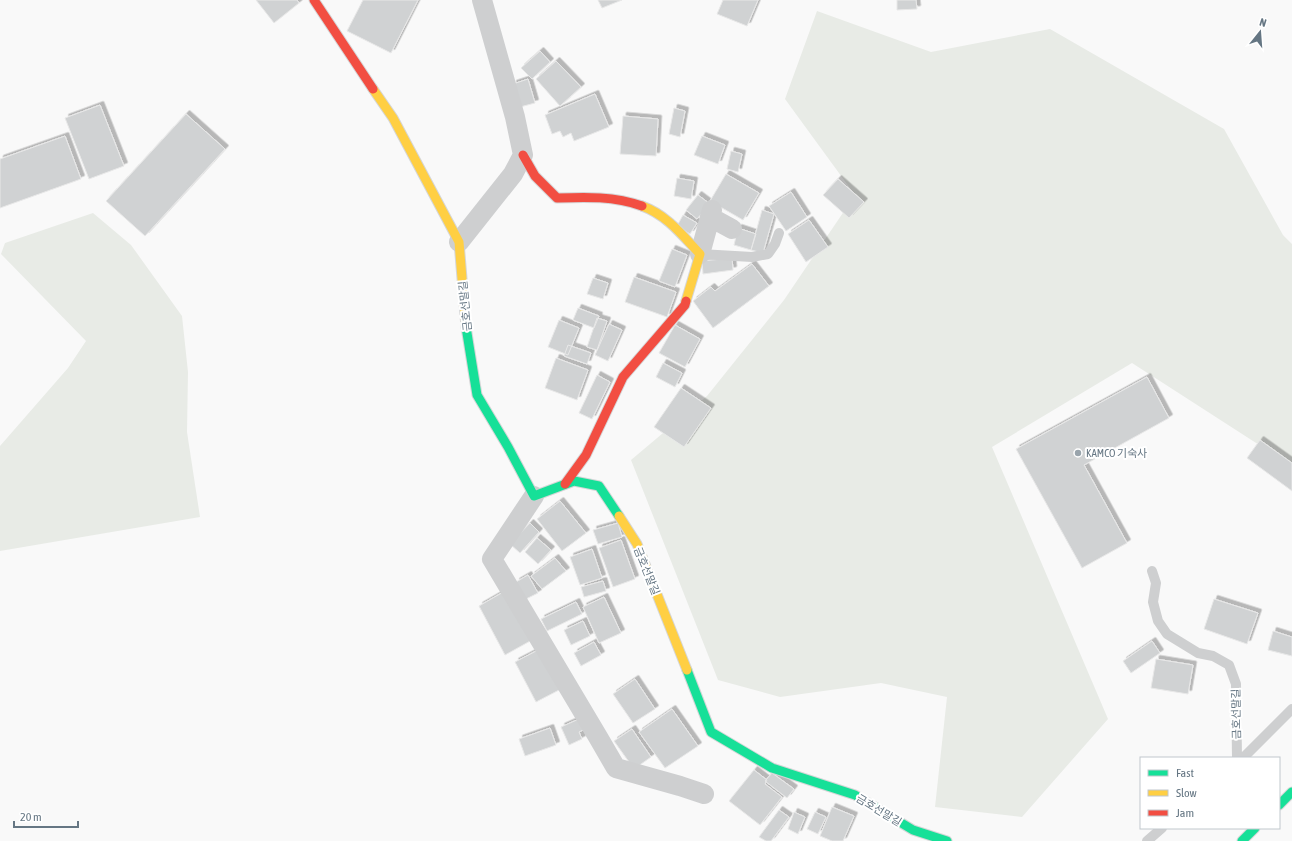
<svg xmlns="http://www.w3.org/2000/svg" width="1292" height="841" font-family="'Asap Condensed','Noto Sans KR',sans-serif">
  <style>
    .green { fill: #e8ebe6 }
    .building { fill: #d0d2d3; stroke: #e8e8e8; filter: url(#shadow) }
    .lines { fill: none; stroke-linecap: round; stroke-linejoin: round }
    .fast-casing { stroke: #d5d6d7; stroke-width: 11 }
    .slow-casing { stroke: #d5d6d7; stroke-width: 11 }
    .jam-casing { stroke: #d5d6d7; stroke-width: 11 }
    .lane { stroke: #cecfd0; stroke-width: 10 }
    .street { stroke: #cecfd0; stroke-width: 20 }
    .fast { stroke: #16e098; stroke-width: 9 }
    .slow { stroke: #ffcf43; stroke-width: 9 }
    .jam { stroke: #f24e42; stroke-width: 9 }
    .poi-dot { fill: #99a4ac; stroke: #fff; stroke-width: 1.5 }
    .labels { text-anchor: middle; stroke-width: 4; stroke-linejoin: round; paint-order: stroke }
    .street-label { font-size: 11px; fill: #657683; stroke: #fff }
    .poi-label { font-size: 11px; fill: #657683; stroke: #fff; text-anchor: start }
  </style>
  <defs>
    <filter id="shadow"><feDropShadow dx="3.5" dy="-3.5" stdDeviation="0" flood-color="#0004"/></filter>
  </defs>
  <rect width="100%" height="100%" fill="#f9f9f9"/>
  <path class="green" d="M 817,11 L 931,52 L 1050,29 L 1224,129 L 1283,235 L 1292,244 L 1292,466 L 1132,363 L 992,447 L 1108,719 L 1022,817 L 935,807 L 947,697 L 881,683 L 780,697 L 718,680 L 631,460 L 707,396 L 784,300 L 855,195 L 785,99 Z
    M 93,213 L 131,245 L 182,316 L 188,372 L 187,432 L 200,517 L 0,551 L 0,446 L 68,368 L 86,341 L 1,254 L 5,243 Z"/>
  <path class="building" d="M 256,0 L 297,0 L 299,3 L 274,23 Z
    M 363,0 L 418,0 L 391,53 L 347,31 Z
    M 598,0 L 622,0 L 602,8 Z
    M 723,0 L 758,0 L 747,26 L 717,14 Z
    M 897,0 L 916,0 L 917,9 L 897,10 Z
    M 540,51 L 550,62 L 532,79 L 521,68 Z
    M 556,61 L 581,87 L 560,106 L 536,79 Z
    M 528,79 L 535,103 L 520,107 L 513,84 Z
    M 595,94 L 609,127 L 574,141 L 571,133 L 563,137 L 560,131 L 552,134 L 545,115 Z
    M 100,105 L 124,166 L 89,179 L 65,118 Z
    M 674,108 L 685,111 L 680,137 L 669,134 Z
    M 186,114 L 225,149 L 145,236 L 106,201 Z
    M 623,116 L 658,119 L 656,156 L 620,154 Z
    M 65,136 L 81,179 L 0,208 L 0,159 Z
    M 702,136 L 725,145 L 718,164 L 694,155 Z
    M 731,151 L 742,154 L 738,172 L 727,169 Z
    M 726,174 L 759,193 L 743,220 L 710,201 Z
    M 677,178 L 694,181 L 691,199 L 674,196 Z
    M 838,179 L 864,202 L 849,218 L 823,195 Z
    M 791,192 L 807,217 L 786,231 L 769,206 Z
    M 698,195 L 710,204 L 697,219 L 686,210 Z
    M 762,210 L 774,214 L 763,253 L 751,250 Z
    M 683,215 L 697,223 L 690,234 L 677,226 Z
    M 809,220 L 828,247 L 806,262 L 788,234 Z
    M 738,228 L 756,234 L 751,250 L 734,245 Z
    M 672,249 L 687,255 L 675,287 L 659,281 Z
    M 732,258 L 733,270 L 703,274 L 702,261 Z
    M 752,264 L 769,286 L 713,328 L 693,301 L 711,287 L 715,291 Z
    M 634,277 L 676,292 L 667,317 L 625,302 Z
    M 593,278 L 608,283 L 603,299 L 587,294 Z
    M 578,308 L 599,316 L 594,328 L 573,320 Z
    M 597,318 L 607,321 L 597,350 L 587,347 Z
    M 559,320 L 579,328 L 568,355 L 548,347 Z
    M 609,324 L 622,330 L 608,361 L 595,355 Z
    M 675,325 L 700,339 L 685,367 L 659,353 Z
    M 568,345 L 591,353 L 587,364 L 564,356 Z
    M 556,358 L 588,370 L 577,400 L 545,388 Z
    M 663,363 L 682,373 L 675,387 L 656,377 Z
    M 597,375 L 610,382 L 592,419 L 579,413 Z
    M 1147,377 L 1169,418 L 1084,465 L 1127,543 L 1082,568 L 1016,449 Z
    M 681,388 L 711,408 L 684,447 L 654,427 Z
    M 1260,440 L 1292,463 L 1292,491 L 1247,458 Z
    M 560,501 L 586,533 L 562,551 L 537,519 Z
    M 530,523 L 539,532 L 520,553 L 510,544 Z
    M 618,523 L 622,537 L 598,544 L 593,530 Z
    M 537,538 L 551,550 L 538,564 L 525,552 Z
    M 621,540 L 635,579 L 613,587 L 599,548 Z
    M 592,549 L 602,578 L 580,585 L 570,557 Z
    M 555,558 L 566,571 L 542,589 L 531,576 Z
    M 528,575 L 538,593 L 526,599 L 516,582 Z
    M 603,581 L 606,591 L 584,597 L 581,587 Z
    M 505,591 L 532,640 L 505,655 L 479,606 Z
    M 604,597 L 621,633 L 599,643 L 583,607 Z
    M 1214,599 L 1258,613 L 1247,644 L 1204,629 Z
    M 576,602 L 582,614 L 547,631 L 541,619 Z
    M 583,621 L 590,636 L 571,645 L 564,630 Z
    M 1273,631 L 1292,637 L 1292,656 L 1268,650 Z
    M 1152,641 L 1160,653 L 1131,673 L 1123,661 Z
    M 594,642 L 601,655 L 581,666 L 574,653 Z
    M 540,649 L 561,689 L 536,702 L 515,662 Z
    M 1156,659 L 1193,665 L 1188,694 L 1151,688 Z
    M 635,679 L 655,709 L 633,723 L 613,694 Z
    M 672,709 L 698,746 L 665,768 L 639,732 Z
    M 579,719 L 583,730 L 579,732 L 582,739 L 569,745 L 561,727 Z
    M 550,728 L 556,745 L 525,756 L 519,739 Z
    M 632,729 L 651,757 L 634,769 L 614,741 Z
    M 754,770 L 767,780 L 765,784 L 782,797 L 760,825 L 729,801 Z
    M 772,773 L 794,789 L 787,798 L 765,781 Z
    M 832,807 L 854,816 L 843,841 L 832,841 L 820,836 Z
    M 779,810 L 789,817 L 771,841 L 766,841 L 759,837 Z
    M 794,812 L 805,817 L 798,834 L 788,829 Z
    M 815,812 L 826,817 L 818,834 L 807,829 Z"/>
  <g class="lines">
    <defs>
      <path id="fast" d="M 466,327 L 477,395 L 508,447 L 534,496 L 574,481 L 599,486 L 619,516
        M 687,670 L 711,732 L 772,768 L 855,795 L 913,830 L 947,841
        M 1279,805 L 1292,792
        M 1242,841 L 1255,828"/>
      <path id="slow" d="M 373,89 L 393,118 L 459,242 L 466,327
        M 642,206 C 667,215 682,235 700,254 L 686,301
        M 619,516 L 637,544 L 687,670"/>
      <path id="jam" d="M 314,0 L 373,89
        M 523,155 L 535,176 L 557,198 C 586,197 614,196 642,206
        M 565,484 L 586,455 L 623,377 L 685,305 L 686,301"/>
    </defs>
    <use href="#fast" class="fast-casing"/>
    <use href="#slow" class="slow-casing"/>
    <use href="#jam" class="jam-casing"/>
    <path class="lane" d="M 700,254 L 752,257 L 768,254 L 775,244 L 779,233
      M 1152,571 L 1156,583 L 1153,602 L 1158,621 L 1167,634 L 1198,653 L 1213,656 L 1229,665 L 1236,684 L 1237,758
      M 1243,758 L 1292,709
      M 1147,841 L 1162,828"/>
    <path class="street" d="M 710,217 L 732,229
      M 459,242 L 513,174 L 523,155 L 515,117 L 482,0
      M 700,254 L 712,210
      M 534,496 L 492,559 L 598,737 L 616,768 L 680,786 L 704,794"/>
    <use href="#fast" class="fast"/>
    <use href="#slow" class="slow"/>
    <use href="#jam" class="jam"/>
  </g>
  <circle class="poi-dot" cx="1078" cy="453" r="4"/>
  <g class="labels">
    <g class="street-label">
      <text transform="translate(465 306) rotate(-96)" y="4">금호선말길</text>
      <text transform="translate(647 571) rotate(68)" y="4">금호선말길</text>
      <text transform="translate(1236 714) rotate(-91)" y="4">금호선말길</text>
      <text transform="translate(879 810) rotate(31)" y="4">금호선말길</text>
    </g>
    <g class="poi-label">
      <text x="1086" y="457">KAMCO 기숙사</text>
    </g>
  </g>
  <rect x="1140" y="757" width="140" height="72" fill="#ffffff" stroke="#c1c8cd"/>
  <rect x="1148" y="770" width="20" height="6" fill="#16e098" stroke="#c1c8cd"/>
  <text x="1176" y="777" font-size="12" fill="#657683">Fast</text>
  <rect x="1148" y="790" width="20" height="6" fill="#ffcf43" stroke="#c1c8cd"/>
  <text x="1176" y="797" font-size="12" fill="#657683">Slow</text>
  <rect x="1148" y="810" width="20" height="6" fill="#f24e42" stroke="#c1c8cd"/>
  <text x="1176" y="817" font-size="12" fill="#657683">Jam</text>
  <g transform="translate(1260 32) rotate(17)" stroke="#ffffff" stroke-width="3" paint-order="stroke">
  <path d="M0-3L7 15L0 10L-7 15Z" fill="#657683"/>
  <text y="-6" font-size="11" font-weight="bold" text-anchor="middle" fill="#657683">N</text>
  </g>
  <path d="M14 821v6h64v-6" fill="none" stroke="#657683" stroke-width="2"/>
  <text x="20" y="821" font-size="12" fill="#657683" stroke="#ffffff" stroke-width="3" paint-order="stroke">20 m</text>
</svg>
